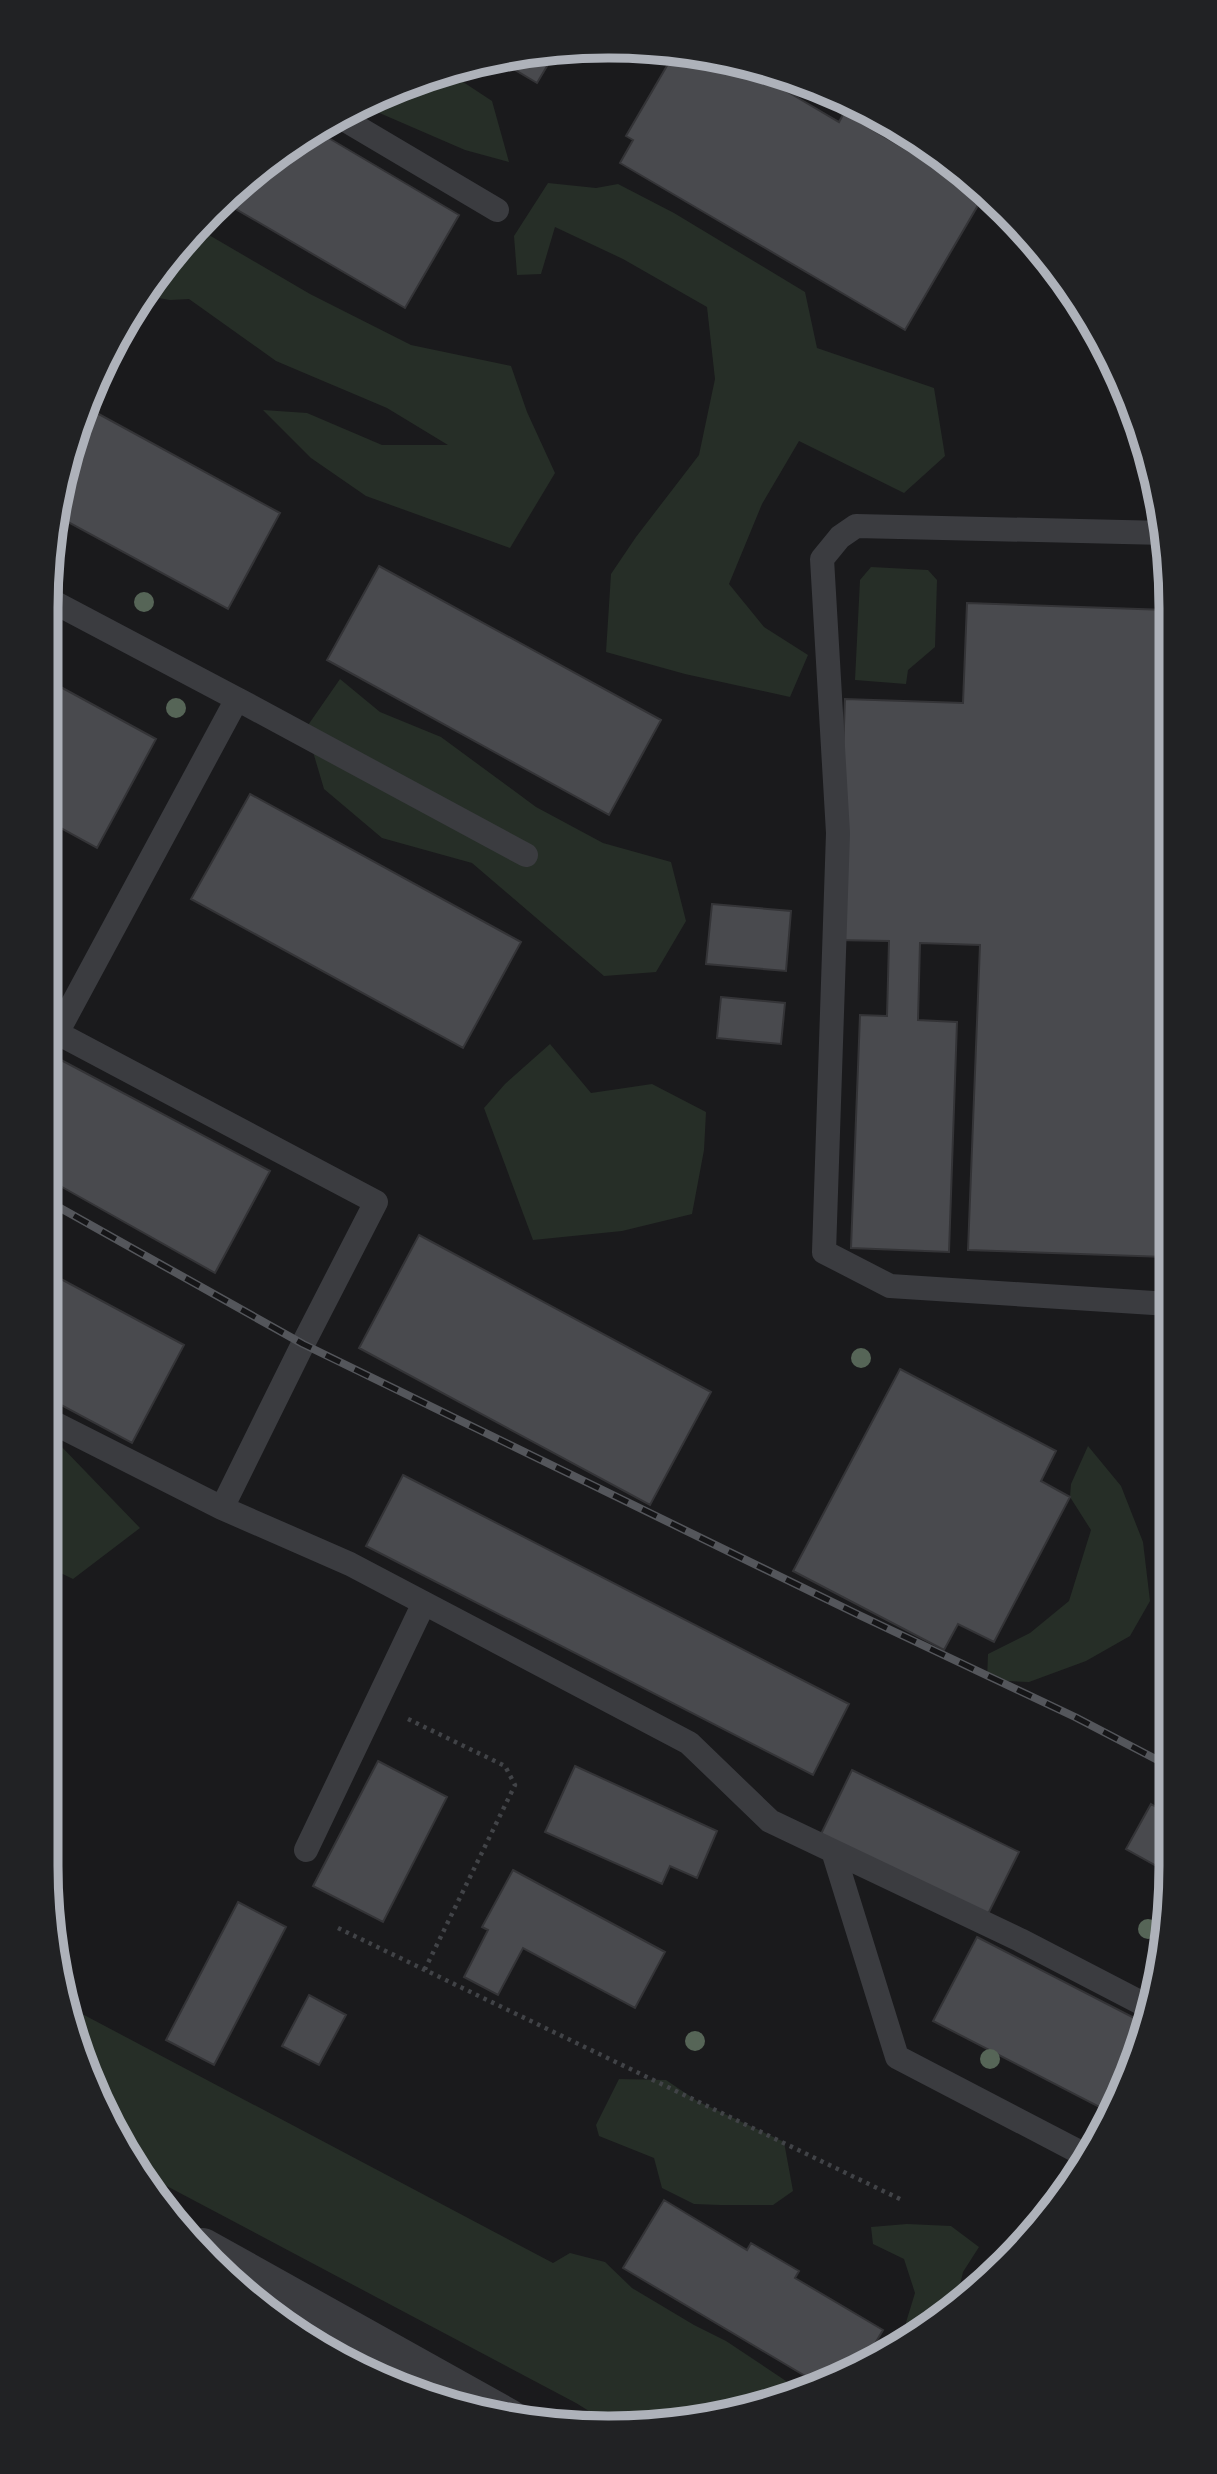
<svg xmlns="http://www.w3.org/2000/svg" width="1217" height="2474" font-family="Inter,sans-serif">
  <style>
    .green { fill: #262e27 }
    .building { fill: #494a4e; stroke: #343437; stroke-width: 2 }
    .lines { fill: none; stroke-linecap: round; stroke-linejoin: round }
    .path { stroke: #414347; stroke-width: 4.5; stroke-dasharray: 3.5 5; stroke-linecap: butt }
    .lane { stroke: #3b3c40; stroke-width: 24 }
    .street { stroke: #3b3c40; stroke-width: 38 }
    .rail-casing { stroke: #54565b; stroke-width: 8 }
    .rail { stroke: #151517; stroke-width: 5; stroke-dasharray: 16; stroke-linecap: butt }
    .tree { fill: #566557 }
    .rim { fill: none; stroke: #aeb2ba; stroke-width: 9 }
  </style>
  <rect width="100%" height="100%" fill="#1a1a1c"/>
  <path class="green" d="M 448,72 L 492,101 L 509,162 L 465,150 L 361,105 L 393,88 Z
    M 548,183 L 596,188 L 618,184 L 674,213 L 805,292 L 817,348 L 934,388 L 945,456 L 904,493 L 799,441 L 762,504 L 729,584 L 764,627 L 808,655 L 790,697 L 685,674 L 606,652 L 611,574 L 636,537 L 699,455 L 715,379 L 707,307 L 623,259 L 555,227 L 541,274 L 517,275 L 514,236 Z
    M 201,222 L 209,235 L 310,294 L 411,345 L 511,366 L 527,412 L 555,473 L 510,548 L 366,496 L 311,458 L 263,410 L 307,413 L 382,445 L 448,445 L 387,408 L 276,361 L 189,299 L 170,300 L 141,295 Z
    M 871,567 L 928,570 L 937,580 L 935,647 L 908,670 L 906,684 L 855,680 L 860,580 Z
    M 340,679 L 380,712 L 441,737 L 536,807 L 603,843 L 671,862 L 686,921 L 656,972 L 604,976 L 472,863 L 382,838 L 324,789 L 306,728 Z
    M 550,1044 L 591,1093 L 652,1084 L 706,1112 L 704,1150 L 692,1214 L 622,1231 L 533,1240 L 484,1108 L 505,1084 Z
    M 46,1436 L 58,1443 L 140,1528 L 73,1579 L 46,1566 Z
    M 1088,1446 L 1121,1486 L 1143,1542 L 1150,1601 L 1130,1636 L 1086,1661 L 1029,1682 L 987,1680 L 988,1654 L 1030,1633 L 1069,1601 L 1091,1530 L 1070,1497 L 1071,1484 Z
    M 69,2007 L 553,2263 L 570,2253 L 605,2262 L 632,2288 L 694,2325 L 726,2341 L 798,2389 L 682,2424 L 605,2421 L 576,2403 L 144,2174 L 76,2047 Z
    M 619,2079 L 666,2080 L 697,2101 L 784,2142 L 793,2191 L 773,2205 L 720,2205 L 694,2204 L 662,2188 L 654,2158 L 599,2136 L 596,2125 Z
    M 907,2224 L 951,2226 L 979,2247 L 963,2272 L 956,2302 L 951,2312 L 887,2352 L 904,2329 L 915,2293 L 904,2259 L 873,2244 L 871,2227 Z"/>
  <path class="building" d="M 556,51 L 537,83 L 495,58 L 499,56 Z
    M 675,52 L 719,56 L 796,80 L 788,92 L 839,122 L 844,113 L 984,195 L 905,330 L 620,163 L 633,140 L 626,136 Z
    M 315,130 L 459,215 L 405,308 L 222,201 L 296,140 Z
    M 84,406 L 280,513 L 228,609 L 55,515 L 56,498 Z
    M 379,566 L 661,720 L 609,815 L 327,660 Z
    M 967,603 L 1167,610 L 1169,1161 L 1165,1257 L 968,1250 L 980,945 L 920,943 L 918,1020 L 957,1022 L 949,1252 L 851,1248 L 860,1015 L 887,1016 L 889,941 L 836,940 L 845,699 L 963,703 Z
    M 46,679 L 156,739 L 97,848 L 46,820 Z
    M 250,794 L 521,942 L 463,1048 L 191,899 Z
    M 712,904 L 791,911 L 786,971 L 706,964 Z
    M 721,997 L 785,1003 L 781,1044 L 717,1038 Z
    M 46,1052 L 270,1171 L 215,1273 L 46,1178 Z
    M 419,1235 L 711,1392 L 650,1505 L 359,1348 Z
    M 46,1271 L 184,1345 L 132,1443 L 46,1397 Z
    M 900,1369 L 1056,1451 L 1041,1481 L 1070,1497 L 994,1642 L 958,1624 L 944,1650 L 793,1571 Z
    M 403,1475 L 849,1704 L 813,1775 L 366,1546 Z
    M 378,1761 L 447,1797 L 383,1922 L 313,1886 Z
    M 575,1766 L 717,1831 L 697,1878 L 670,1866 L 662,1884 L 545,1832 Z
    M 852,1770 L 1019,1852 L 987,1916 L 821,1834 Z
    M 1151,1804 L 1171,1816 L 1171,1874 L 1126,1849 Z
    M 513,1870 L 665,1952 L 635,2008 L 523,1948 L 498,1995 L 464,1977 L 488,1930 L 482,1927 Z
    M 238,1902 L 286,1927 L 214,2065 L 166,2040 Z
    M 977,1937 L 1146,2024 L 1128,2081 L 1109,2112 L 933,2021 Z
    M 309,1995 L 346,2015 L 319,2065 L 282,2046 Z
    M 664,2200 L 747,2250 L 751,2243 L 799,2271 L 795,2278 L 883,2330 L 860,2369 L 817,2383 L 623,2268 Z"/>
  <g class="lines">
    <path class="path" d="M 408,1719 L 505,1766 L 515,1785 L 425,1969
      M 338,1928 L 904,2201"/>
    <path class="lane" d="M 340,117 L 497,210
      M 1166,533 L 856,526 L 840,537 L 822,559 L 838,833 L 824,1252 L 890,1286 L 1169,1304
      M 46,598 L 237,699 L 57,1033
      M 237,699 L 526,855
      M 46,1419 L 222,1508 L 303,1344 L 376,1202 L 46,1027
      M 222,1508 L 350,1564 L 424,1603 L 306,1850
      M 424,1603 L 689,1743 L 770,1821 L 1020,1940 L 1151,2008
      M 833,1851 L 897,2057 L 1083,2154"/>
    <path class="street" d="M 203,2247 L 509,2418"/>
    <defs>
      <path id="rail" d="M 46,1200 L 303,1344 L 859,1615 L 1075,1717 L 1171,1767"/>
    </defs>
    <use href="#rail" class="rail-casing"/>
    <use href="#rail" class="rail"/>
  </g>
  <g class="tree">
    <circle cx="144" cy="602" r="10"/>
    <circle cx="176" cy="708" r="10"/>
    <circle cx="861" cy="1358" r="10"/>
    <circle cx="1148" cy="1929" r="10"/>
    <circle cx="695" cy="2041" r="10"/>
    <circle cx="990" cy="2059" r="10"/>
  </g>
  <path d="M0 0H1217V2474H0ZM608 58H609A550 550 0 0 1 1159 608V1866A550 550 0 0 1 609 2416H608A550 550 0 0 1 58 1866V608A550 550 0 0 1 608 58Z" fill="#212224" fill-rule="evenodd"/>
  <path class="rim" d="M608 58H609A550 550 0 0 1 1159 608V1866A550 550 0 0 1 609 2416H608A550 550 0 0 1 58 1866V608A550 550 0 0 1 608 58Z"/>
</svg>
